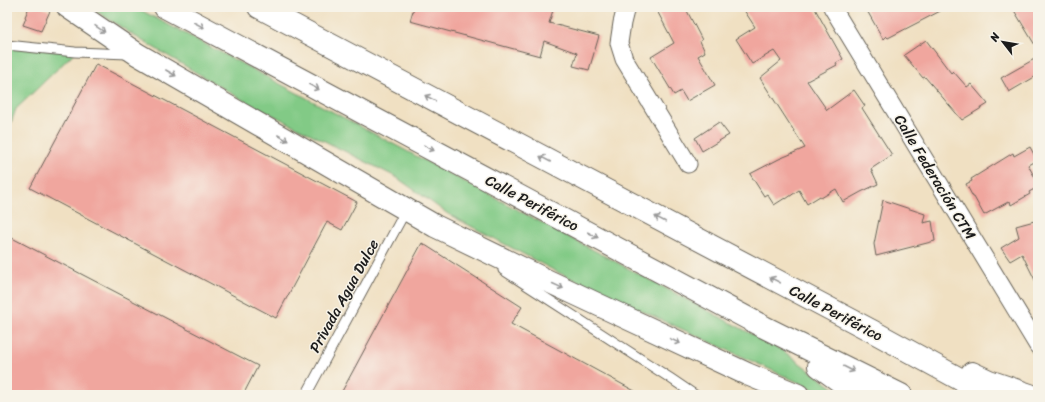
<svg xmlns="http://www.w3.org/2000/svg" width="1045" height="402" font-family="Sriracha,sans-serif">
  <style>
    .green { fill: #82ca86; stroke: #4f7351 }
    .building { fill: #f0a69e }
    .lines { fill: none; stroke-linecap: round; stroke-linejoin: round }
    .service-casing { stroke: #666156; stroke-width: 11 }
    .minor-casing { stroke: #666156; stroke-width: 19 }
    .trunk-casing { stroke: #666156; stroke-width: 24 }
    .service { stroke: #fff; stroke-width: 9 }
    .minor { stroke: #fff; stroke-width: 17 }
    .trunk { stroke: #fff; stroke-width: 22 }
    .oneway { stroke: #999 }
    .labels { text-anchor: middle; stroke-width: 3; stroke-linejoin: round; paint-order: stroke }
    .street-label { font-size: 15px; fill: #1c1c1c; stroke: #f7f3e8 }
  </style>
  <rect width="100%" height="100%" fill="#f7f3e8"/>
  <filter id="ink" filterUnits="userSpaceOnUse"><feTurbulence type="fractalNoise" baseFrequency=".025" numOctaves="2"/><feDisplacementMap in="SourceGraphic" scale="8" xChannelSelector="R" yChannelSelector="G"/><feConvolveMatrix kernelMatrix="1 2 1 2 8 2 1 2 1" color-interpolation-filters="sRGB"/></filter>
  <filter id="wash" filterUnits="userSpaceOnUse"><feTurbulence type="fractalNoise" baseFrequency=".012" numOctaves="4" result="noise"/><feDisplacementMap in="SourceGraphic" scale="16" xChannelSelector="R" yChannelSelector="G"/><feGaussianBlur stdDeviation="0.9" result="paint"/><feColorMatrix in="noise" values="0 0 0 0 0 0 0 0 0 0 0 0 0 0 0 0 0 1.4 0 .05"/><feComposite in="paint" operator="in"/></filter>
  <g filter="url(#wash)">
    <rect width="100%" height="100%" fill="#f0e0c2"/>
    <path class="green" d="M 90,7 L 135,7 L 782,350 L 843,395 L 826,395 L 557,272 L 448,214 L 396,177 L 241,99 L 141,40 Z
      M 7,45 L 75,52 L 16,109 L 7,134 Z"/>
    <g id="blocks">
      <path class="building" d="M 29,7 L 41,7 L 50,11 L 41,31 L 23,25 L 26,18 L 25,17 Z
        M 414,7 L 554,7 L 549,23 L 599,36 L 589,70 L 573,66 L 577,53 L 544,41 L 540,56 L 410,21 Z
        M 655,7 L 685,7 L 702,40 L 700,41 L 705,52 L 698,56 L 715,85 L 687,101 L 681,91 L 674,95 L 651,57 L 674,43 Z
        M 742,7 L 814,7 L 843,59 L 836,63 L 837,65 L 807,81 L 827,110 L 854,90 L 865,106 L 862,108 L 892,155 L 871,169 L 878,184 L 861,192 L 843,202 L 836,189 L 821,198 L 820,196 L 807,204 L 799,190 L 786,199 L 785,198 L 774,205 L 767,194 L 764,196 L 750,174 L 779,159 L 805,148 L 760,78 L 781,61 L 774,51 L 752,64 L 736,39 L 755,27 Z
        M 865,7 L 948,7 L 888,38 L 886,36 L 883,39 Z
        M 1012,7 L 1038,7 L 1038,50 Z
        M 926,40 L 951,73 L 953,71 L 967,87 L 971,84 L 988,104 L 962,120 L 925,77 L 923,78 L 904,55 Z
        M 1038,57 L 1038,75 L 1009,92 L 1001,78 Z
        M 96,64 L 357,202 L 342,230 L 327,222 L 276,318 L 30,188 Z
        M 719,122 L 729,135 L 702,151 L 695,138 Z
        M 1030,147 L 1037,160 L 1028,165 L 1038,183 L 1038,187 L 1029,192 L 1030,194 L 1011,205 L 1010,201 L 984,215 L 974,197 L 973,197 L 966,184 L 972,181 L 971,179 L 1013,153 L 1014,156 Z
        M 883,200 L 925,214 L 923,223 L 932,221 L 935,241 L 876,256 L 874,244 Z
        M 1038,220 L 1038,286 L 1022,254 L 1010,261 L 1001,248 L 1019,237 L 1016,226 Z
        M 12,238 L 258,366 L 243,395 L 7,395 L 7,248 Z
        M 422,243 L 522,307 L 511,324 L 642,395 L 340,395 Z"/>
    </g>
  </g>
  <g filter="url(#ink)">
    <use href="#blocks" fill-opacity="0" stroke="#666156" stroke-width="1"/>
    <g class="lines">
      <defs>
        <path id="service" d="M 7,45 L 75,52 L 128,54
          M 503,270 L 670,378 L 695,395
          M 306,395 L 406,210"/>
        <path id="minor" d="M 626,7 L 622,23 L 619,43 L 624,59 L 688,164
          M 832,7 L 1038,346"/>
        <path id="trunk" d="M 68,7 L 137,54 L 435,226 L 548,281 L 614,312 L 747,374 L 798,395
          M 165,7 L 764,327 L 901,395
          M 259,7 L 872,331 L 989,395
          M 819,366 L 859,395
          M 972,373 L 989,381 L 1030,395"/>
      </defs>
      <use href="#service" class="service-casing"/>
      <use href="#minor" class="minor-casing"/>
      <use href="#trunk" class="trunk-casing"/>
      <use href="#service" class="service"/>
      <use href="#minor" class="minor"/>
      <use href="#trunk" class="trunk"/>
    </g>
    <defs><path id="oneway-shaft" d="M-6 0H5M1.5-3L5.5 0L1.5 3" fill="none" stroke-width="1.6" stroke-linecap="round" stroke-linejoin="round"/></defs>
    <g class="oneway">
      <use href="#oneway-shaft" transform="translate(199 25) rotate(28)"/>
      <use href="#oneway-shaft" transform="translate(100 29) rotate(34)"/>
      <use href="#oneway-shaft" transform="translate(171 73) rotate(30)"/>
      <use href="#oneway-shaft" transform="translate(314 87) rotate(28)"/>
      <use href="#oneway-shaft" transform="translate(430 98) rotate(-152)"/>
      <use href="#oneway-shaft" transform="translate(283 138) rotate(30)"/>
      <use href="#oneway-shaft" transform="translate(429 148) rotate(28)"/>
      <use href="#oneway-shaft" transform="translate(545 159) rotate(-152)"/>
      <use href="#oneway-shaft" transform="translate(660 219) rotate(-152)"/>
      <use href="#oneway-shaft" transform="translate(593 235) rotate(28)"/>
      <use href="#oneway-shaft" transform="translate(775 280) rotate(-152)"/>
      <use href="#oneway-shaft" transform="translate(558 286) rotate(25)"/>
      <use href="#oneway-shaft" transform="translate(675 341) rotate(25)"/>
      <use href="#oneway-shaft" transform="translate(849 369) rotate(27)"/>
    </g>
  </g>
  <g class="labels">
    <g class="street-label">
      <text transform="translate(935 177) rotate(59)" y="5">Calle Federación CTM</text>
      <text transform="translate(532 203) rotate(28)" y="5">Calle Periférico</text>
      <text transform="translate(344 296) rotate(-61)" y="5">Privada Agua Dulce</text>
      <text transform="translate(836 313) rotate(28)" y="5">Calle Periférico</text>
    </g>
  </g>
  <rect width="1045" height="402" fill="none" stroke="#f7f3e8" stroke-width="24"/>
  <g transform="translate(1003 42) rotate(301)" stroke="#f7f3e8" stroke-width="3" paint-order="stroke">
  <path d="M0-3L7 15L0 10L-7 15Z" fill="#1c1c1c"/>
  <text y="-6" font-size="11" font-weight="bold" text-anchor="middle" fill="#1c1c1c">N</text>
  </g>
</svg>
